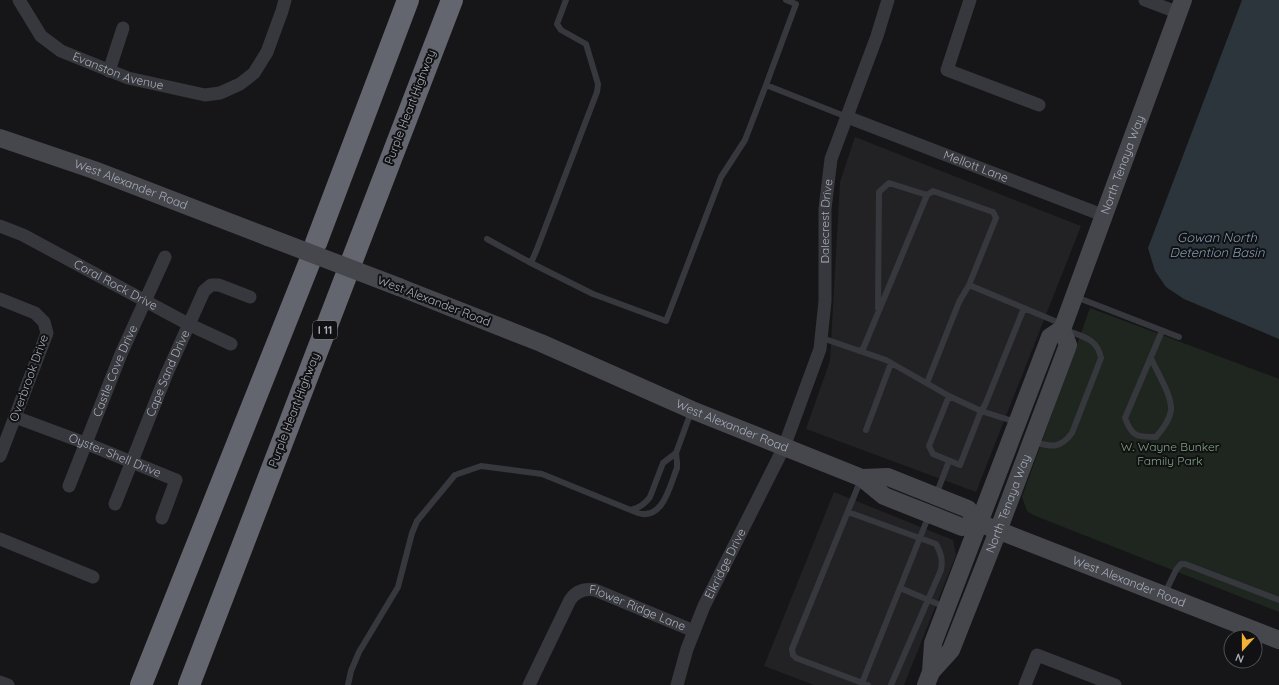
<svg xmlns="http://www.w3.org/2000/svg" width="1279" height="685" font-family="Quicksand,sans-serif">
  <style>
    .built { fill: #222225 }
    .green { fill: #1e261f }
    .water { fill: #2c353c }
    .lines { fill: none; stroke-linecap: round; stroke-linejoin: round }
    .service { stroke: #37383d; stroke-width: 6 }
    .minor { stroke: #37383d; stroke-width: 13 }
    .secondary { stroke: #45474d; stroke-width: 18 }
    .motorway { stroke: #63666e; stroke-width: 22 }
    .secondary-bridge { stroke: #45474d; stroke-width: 18 }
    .labels { text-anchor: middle; stroke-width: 4; stroke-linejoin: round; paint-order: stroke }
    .shield { fill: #111113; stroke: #7b7e86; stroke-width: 1 }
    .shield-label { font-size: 11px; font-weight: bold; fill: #a8adb8 }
    .street-label { font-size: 12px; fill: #a8adb8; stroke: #111113 }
    .park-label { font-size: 12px; fill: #7fa381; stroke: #111113 }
    .water-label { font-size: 13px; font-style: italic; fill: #7f9bb3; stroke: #111113 }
  </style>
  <rect width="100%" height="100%" fill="#161618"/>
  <path class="built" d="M 855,137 L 1081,226 L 976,492 L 806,429 L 830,361 L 840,182 Z
    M 834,492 L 953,540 L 956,555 L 904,685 L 814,685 L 764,666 Z"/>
  <path class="green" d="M 1090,308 L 1279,379 L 1279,612 L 1033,515 L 1027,511 L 1022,497 Z"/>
  <path class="water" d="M 1242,0 L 1279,0 L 1279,339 L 1184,299 L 1166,287 L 1155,271 L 1148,248 Z"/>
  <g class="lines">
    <path class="service" d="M 766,85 L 796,4 L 786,0
      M 487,239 L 531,263 L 593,294 L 666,321 L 721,177 L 745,140 L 766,85 L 847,117
      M 531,263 L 537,249 L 597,92 L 598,84 L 586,44 L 561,30 L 557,24 L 566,0
      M 1076,297 L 1179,337
      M 878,308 L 879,192 L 889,183 L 927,195
      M 822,338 L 886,360 L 949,396 L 981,411 L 985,405 L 1024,308
      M 859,351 L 863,349 L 927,195 L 933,191 L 993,212 L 996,218 L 969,285
      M 1151,358 C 1157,373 1172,395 1171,410 C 1170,420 1162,430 1156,437 C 1137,437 1132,437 1125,418 L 1162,331
      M 927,383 L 959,302 L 969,285 L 1062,324
      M 949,396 L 929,446 L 933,454 L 960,465 L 981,411 L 1016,422
      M 866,430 L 891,363
      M 1033,442 C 1052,447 1060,449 1072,433 L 1101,358 C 1097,338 1083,337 1066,330
      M 861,479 L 792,649 L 793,655 L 796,658 L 868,685
      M 936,495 L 949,461
      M 631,510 C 639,508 645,504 650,497 L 663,463 L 676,453
      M 848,512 L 936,544 C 941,553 943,560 941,570 L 891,685
      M 900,588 L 945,607
      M 1165,593 L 1176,570 L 1181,564 L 1185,564 L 1279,600
      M 862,683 L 929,515
      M 348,685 L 351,671 L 359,652 L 398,587 L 412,533 L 417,521 L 455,475 L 481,466 L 542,474 L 638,513 C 663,521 670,485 677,468 L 677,462 L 676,453 L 691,412"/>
    <g class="minor">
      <path id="s1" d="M 19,0 L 41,36 L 61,51 L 128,78 L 205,95 L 220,93 L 240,84 L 254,73 L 267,52 L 282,11 L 285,0"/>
      <path d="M 970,0 L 947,70 L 1039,105"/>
      <path d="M 1145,0 L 1179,13"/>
      <path d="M 109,71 L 123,28"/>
      <path id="s2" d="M 847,117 L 1105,216"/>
      <path id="s3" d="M 0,226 L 23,235 L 190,325 L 231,344"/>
      <path d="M 0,299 L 35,313 L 44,322 L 47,333 L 0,456"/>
      <path id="s4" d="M 15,417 L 85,443 L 176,480 L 162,518"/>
      <path id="s5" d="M 69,486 L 121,354 L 165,257"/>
      <path id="s6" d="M 115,504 L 167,373 L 204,291 L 211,285 L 219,285 L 250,297"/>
      <path d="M 0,539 L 93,577"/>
      <path d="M 0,682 L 8,685"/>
      <path id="s7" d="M 529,685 L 570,600 C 576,591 584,588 595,590 L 694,631"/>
      <path id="s8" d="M 677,685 L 687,649 L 704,606 L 784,447 L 820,349 L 825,301 L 825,209 L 831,159 L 877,36 L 888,0"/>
      <path d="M 1025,685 L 1037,655 L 1115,685"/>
    </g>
    <g class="secondary">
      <path id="s9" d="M 0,138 L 94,170 L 268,237"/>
      <path id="s10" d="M 399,287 L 541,343 L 692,410 L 862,478 L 884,496 L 962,527 L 979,523"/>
      <path id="s11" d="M 862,478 L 888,477 L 968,509 L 979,523 L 1279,640"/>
      <path id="s12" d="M 931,672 L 951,650 L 998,531 L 1068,345 L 1062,329"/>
      <path id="s13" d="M 926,685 L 931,672 L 933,643 L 1050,337 L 1062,329 L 1064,324 L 1183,0"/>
    </g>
    <path class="motorway" d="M 316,243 L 408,0
      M 141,685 L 310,261
      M 189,685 L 452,0"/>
    <path class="secondary-bridge" d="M 268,237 L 399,287"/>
  </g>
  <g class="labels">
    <rect class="shield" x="313" y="321" width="24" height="18" rx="3"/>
    <g class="shield-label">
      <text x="325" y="334">I 11</text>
    </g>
    <g class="street-label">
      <text dy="4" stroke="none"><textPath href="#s1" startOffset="128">Evanston Avenue</textPath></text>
      <text transform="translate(410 107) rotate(-69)" y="4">Purple Heart Highway</text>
      <text dy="4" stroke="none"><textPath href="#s13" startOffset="560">North Tenaya Way</textPath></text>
      <text dy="4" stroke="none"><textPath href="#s2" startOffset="138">Mellott Lane</textPath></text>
      <text dy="4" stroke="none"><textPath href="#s9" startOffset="139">West Alexander Road</textPath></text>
      <text dy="4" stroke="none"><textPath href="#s8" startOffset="494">Dalecrest Drive</textPath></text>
      <text dy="4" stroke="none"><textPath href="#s3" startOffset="130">Coral Rock Drive</textPath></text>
      <text transform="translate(434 301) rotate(21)" y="4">West Alexander Road</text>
      <text dy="4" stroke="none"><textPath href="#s5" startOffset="124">Castle Cove Drive</textPath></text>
      <text dy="4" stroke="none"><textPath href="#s6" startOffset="141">Cape Sand Drive</textPath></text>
      <text transform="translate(29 378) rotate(-70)" y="4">Overbrook Drive</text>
      <text transform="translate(294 410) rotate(-69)" y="4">Purple Heart Highway</text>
      <text dy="4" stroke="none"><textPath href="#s10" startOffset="361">West Alexander Road</textPath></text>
      <text dy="4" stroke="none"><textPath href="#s4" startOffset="107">Oyster Shell Drive</textPath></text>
      <text dy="4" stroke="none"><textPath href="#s12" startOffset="187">North Tenaya Way</textPath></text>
      <text dy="4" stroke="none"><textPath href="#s8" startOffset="131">Elkridge Drive</textPath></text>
      <text dy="4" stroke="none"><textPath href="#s11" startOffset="291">West Alexander Road</textPath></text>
      <text dy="4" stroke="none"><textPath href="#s7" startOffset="169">Flower Ridge Lane</textPath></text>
    </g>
    <g class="park-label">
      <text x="1170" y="451">W. Wayne Bunker<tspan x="1170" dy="14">Family Park</tspan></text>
    </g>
    <g class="water-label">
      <text x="1217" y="242">Gowan North<tspan x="1217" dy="15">Detention Basin</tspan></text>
    </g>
  </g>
  <g transform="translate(1243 649) rotate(201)"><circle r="19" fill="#111113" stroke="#4d4f55"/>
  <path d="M0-3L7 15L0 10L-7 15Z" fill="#f2b134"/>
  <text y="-6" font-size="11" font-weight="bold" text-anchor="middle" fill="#a8adb8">N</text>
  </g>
</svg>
